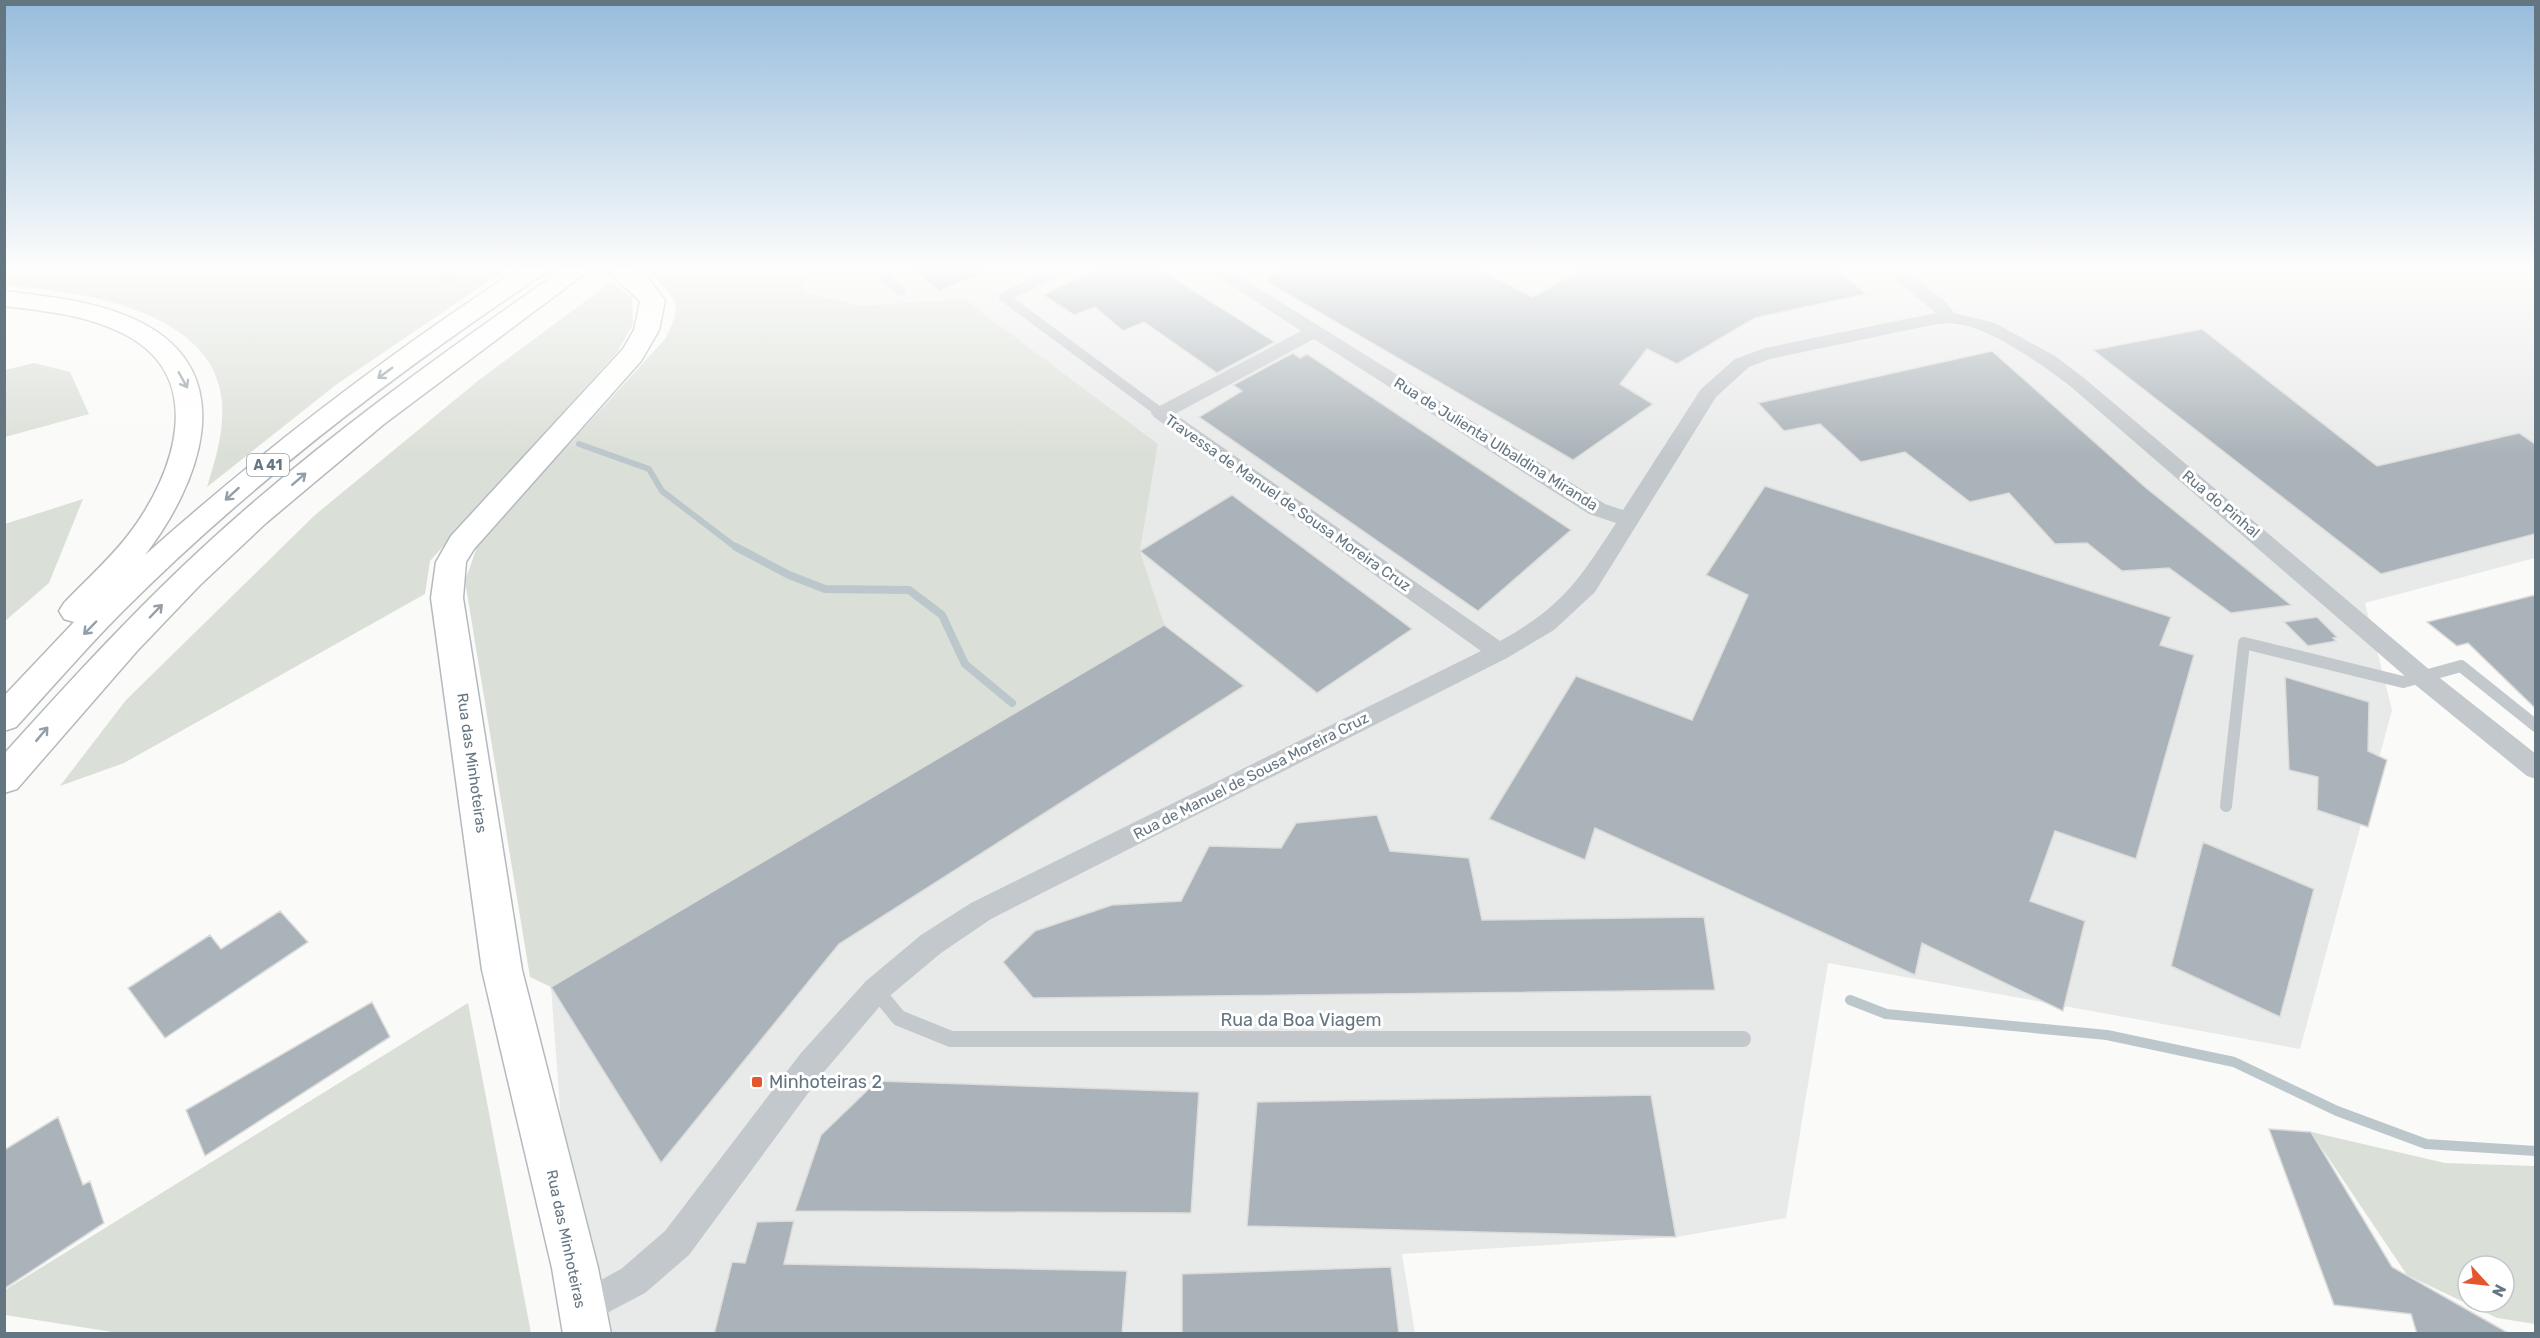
<svg xmlns="http://www.w3.org/2000/svg" width="2540" height="1338" font-family="Rubik,sans-serif">
  <style>
    .built { fill: #e8e9e9 }
    .green { fill: #dadfd7; fill-rule: evenodd }
    .lines { fill: none; stroke-linecap: round; stroke-linejoin: round }
    .stream-far2 { stroke: #bbc7cb; stroke-width: 6 }
    .stream-far1 { stroke: #bbc7cb; stroke-width: 8 }
    .stream { stroke: #bbc7cb; stroke-width: 10 }
    .building { fill: #aab3b9; stroke: #dcdcda; stroke-width: 1.5 }
    .secondary-casing { stroke: #b3babf; stroke-width: 3 }
    .motorway-casing { stroke: #b4b9bd; stroke-width: 3 }
    .service-far2 { stroke: #c3c8cc; stroke-width: 10 }
    .service-far1 { stroke: #c3c8cc; stroke-width: 12 }
    .service { stroke: #c3c8cc; stroke-width: 16 }
    .minor { fill: #c3c8cc; fill-rule: evenodd }
    .secondary { fill: #fff; fill-rule: evenodd }
    .motorway { fill: #fff; fill-rule: evenodd }
    .oneway { stroke: #939fa8 }
    .poi-dot { fill: #e4572e; stroke: #fff; stroke-width: 2 }
    .labels { text-anchor: middle; stroke-width: 6; stroke-linejoin: round; paint-order: stroke }
    .shield { fill: #fff; stroke: #939fa8; stroke-width: 1.5 }
    .shield-label { font-size: 14px; font-weight: bold; fill: #657683 }
    .street-label { font-size: 15px; fill: #657683; stroke: #fff }
    .near-street-label { font-size: 18px; fill: #657683; stroke: #fff }
    .near-poi-label { font-size: 18px; fill: #657683; stroke: #fff; text-anchor: start }
  </style>
  <rect width="100%" height="100%" fill="#fafaf8"/>
  <path class="built" d="M 808,268 L 2535,268 L 2535,558 L 2365,603 L 2392,710 L 2300,1049 L 1828,963 L 1786,1218 L 1676,1237 L 1402,1254 L 1415,1333 L 577,1334 L 551,987 L 1163,624 L 1140,551 L 1158,444 L 964,299 L 861,306 L 804,292 Z"/>
  <path class="green" d="M 4,268 L 508,268 L 337,384 L 207,487 C 216,458 224,432 222,402 C 215,309 76,290 5,286 Z
    M 652,268 L 808,268 L 804,292 L 861,306 L 964,299 L 1158,444 L 1140,551 L 1164,625 L 551,987 L 530,977 L 465,581 L 478,544 L 665,339 C 684,302 677,299 648,271 Z
    M 611,282 L 632,298 L 633,324 L 618,351 L 430,561 L 425,594 L 124,763 L 60,786 L 126,700 L 315,515 L 479,380 Z
    M 34,363 L 70,372 L 89,414 L 5,437 L 5,370 Z
    M 83,499 L 49,583 L 5,621 L 5,524 Z
    M 468,1003 L 531,1333 L 125,1334 L 5,1315 L 5,1290 Z
    M 2311,1132 L 2445,1163 L 2535,1166 L 2535,1324 L 2497,1318 L 2407,1275 ZM 2468,1266 L 2504,1266 L 2504,1302 L 2468,1302 Z"/>
  <g class="lines">
    <path class="stream-far2" d="M 448,268 L 446,276 L 450,281
      M 579,444 L 649,469 L 662,491 L 738,549"/>
    <path class="stream-far1" d="M 736,547 L 789,575 L 825,589 L 909,590 L 942,615 L 965,664 L 1012,703"/>
    <path class="stream" d="M 1850,1000 L 1886,1014 L 2107,1035 L 2234,1062 L 2337,1111 L 2426,1144 L 2536,1151"/>
  </g>
  <path class="building" d="M 909,268 L 994,268 L 940,291 Z
    M 1098,268 L 1158,268 L 1275,342 L 1217,373 L 1144,322 L 1123,331 L 1095,307 L 1074,315 L 1043,295 Z
    M 1287,268 L 1445,268 L 1451,271 L 1457,268 L 1476,268 L 1533,297 L 1583,268 L 1836,268 L 1866,294 L 1755,318 L 1677,364 L 1647,349 L 1620,384 L 1653,404 L 1573,460 L 1264,280 Z
    M 2202,329 L 2377,466 L 2519,433 L 2535,444 L 2535,534 L 2381,574 L 2093,350 Z
    M 1992,351 L 2145,487 L 2291,605 L 2231,613 L 2169,568 L 2122,571 L 2087,543 L 2055,544 L 2009,493 L 1970,502 L 1905,452 L 1861,462 L 1820,424 L 1784,431 L 1758,403 Z
    M 1293,353 L 1300,358 L 1307,354 L 1571,530 L 1478,611 L 1199,417 L 1242,391 L 1233,385 Z
    M 1765,486 L 2171,617 L 2160,645 L 2194,655 L 2136,859 L 2055,831 L 2030,901 L 2085,921 L 2063,1011 L 1922,943 L 1915,975 L 1595,828 L 1585,860 L 1489,819 L 1576,676 L 1692,720 L 1748,595 L 1706,575 Z
    M 1232,495 L 1412,629 L 1317,693 L 1140,551 Z
    M 2535,595 L 2535,708 L 2468,643 L 2457,646 L 2427,622 Z
    M 2317,617 L 2337,637 L 2333,638 L 2336,641 L 2308,646 L 2284,622 Z
    M 1164,625 L 1244,686 L 839,944 L 661,1163 L 551,987 Z
    M 2285,677 L 2369,702 L 2368,751 L 2387,760 L 2368,827 L 2317,810 L 2318,777 L 2289,770 Z
    M 1377,815 L 1390,851 L 1469,858 L 1482,920 L 1704,917 L 1715,990 L 1033,998 L 1003,962 L 1035,931 L 1112,905 L 1181,901 L 1209,846 L 1281,848 L 1296,823 Z
    M 2203,842 L 2314,889 L 2280,1017 L 2171,966 Z
    M 280,911 L 308,942 L 165,1038 L 128,988 L 210,935 L 221,949 Z
    M 372,1002 L 390,1037 L 205,1156 L 186,1110 Z
    M 877,1081 L 1199,1092 L 1191,1213 L 795,1211 L 821,1135 Z
    M 1651,1095 L 1676,1237 L 1247,1226 L 1257,1102 Z
    M 58,1117 L 83,1185 L 90,1181 L 104,1223 L 4,1289 L 4,1150 Z
    M 2269,1129 L 2311,1132 L 2392,1267 L 2510,1334 L 2417,1334 L 2411,1314 L 2334,1305 Z
    M 794,1221 L 784,1264 L 1127,1271 L 1122,1334 L 714,1334 L 732,1262 L 745,1263 L 757,1222 Z
    M 1391,1267 L 1399,1334 L 1182,1334 L 1182,1274 Z"/>
  <g class="lines">
    <defs>
      <path id="secondary" d="M 611,268 C 641,268 649,277 665,301 L 659,330 L 641,361 L 474,549 L 466,562 L 463,598 L 522,970 L 598,1268 L 611,1334 L 563,1334 L 552,1268 L 482,970 L 431,598 L 436,562 L 451,536 L 623,349 L 634,330 L 640,302 C 631,290 617,283 609,271 Z"/>
      <path id="motorway" d="M 520,268 L 548,268 L 545,273 C 395,373 251,483 124,610 C 86,648 52,688 16,727 L 4,731 L 4,696 L 74,622 L 64,619 L 59,611 L 64,603 C 86,580 110,559 129,534 C 175,474 208,377 124,334 C 87,315 45,311 4,306 L 4,291 C 50,297 100,301 142,323 C 243,375 198,486 145,555 C 263,450 388,354 520,268 Z
        M 565,268 L 592,268 L 384,424 L 266,523 L 200,585 L 137,651 L 17,789 L 4,793 L 4,754 C 71,680 138,606 212,539 C 322,439 443,352 565,268 Z"/>
    </defs>
    <use href="#secondary" class="secondary-casing"/>
    <use href="#motorway" class="motorway-casing"/>
    <path class="service-far2" d="M 875,268 L 901,291
      M 1065,268 L 1004,297 L 1161,413"/>
    <path class="service-far1" d="M 2226,806 L 2244,643 L 2403,682 L 2461,666 L 2536,726"/>
    <path class="service" d="M 876,990 L 899,1018 L 951,1039 L 1743,1039"/>
    <path class="minor" d="M 1205,268 L 1226,268 L 1605,504 L 1623,510 L 1701,389 L 1735,359 L 1765,348 L 1936,313 L 1882,268 L 1902,268 L 1946,302 L 1954,313 L 1995,323 L 2055,356 L 2084,378 L 2431,671 L 2536,754 L 2536,779 L 2527,776 L 2413,683 L 2070,386 C 2044,366 1988,326 1956,324 C 1948,323 1940,324 1932,325 L 1770,359 L 1749,367 L 1716,397 L 1595,592 L 1554,630 L 1507,658 L 991,919 L 941,953 L 886,999 L 823,1073 L 689,1255 L 645,1293 L 582,1326 L 570,1321 L 565,1309 L 570,1297 L 621,1269 L 665,1231 L 801,1053 L 866,981 L 921,935 L 971,903 L 1481,651 L 1154,417 L 1151,413 L 1154,409 L 1301,331 ZM 1314,339 L 1589,514 L 1616,523 C 1579,580 1562,607 1500,641 L 1175,414 Z"/>
    <use href="#secondary" class="secondary"/>
    <use href="#motorway" class="motorway"/>
  </g>
  <defs><path id="oneway-shaft" d="M-6 0H5M1.5-3L5.5 0L1.5 3" fill="none" stroke-width="1.6" stroke-linecap="round" stroke-linejoin="round" transform="scale(1.5)"/></defs>
  <g class="oneway">
    <use href="#oneway-shaft" transform="translate(385 373) rotate(144)"/>
    <use href="#oneway-shaft" transform="translate(183 380) rotate(61)"/>
    <use href="#oneway-shaft" transform="translate(299 479) rotate(-41)"/>
    <use href="#oneway-shaft" transform="translate(232 494) rotate(138)"/>
    <use href="#oneway-shaft" transform="translate(156 611) rotate(-46)"/>
    <use href="#oneway-shaft" transform="translate(90 628) rotate(134)"/>
    <use href="#oneway-shaft" transform="translate(42 734) rotate(-50)"/>
  </g>
  <linearGradient id="sky" x2="0" y2="1"><stop stop-color="#96bcdc"/><stop offset="0.59" stop-color="#fdfdfc"/><stop offset="1" stop-color="#fdfdfc" stop-opacity="0"/></linearGradient>
  <rect width="2540" height="455" fill="url(#sky)"/>
  <rect class="poi-dot" x="751" y="1076" width="12" height="12" rx="3"/>
  <g class="labels">
    <rect class="shield" x="247" y="454" width="42" height="22" rx="4.5"/>
    <g class="shield-label">
      <text x="268" y="470">A 41</text>
    </g>
    <g class="street-label">
      <text transform="translate(1496 444) rotate(32)" y="5">Rua de Julienta Ulbaldina Miranda</text>
      <text transform="translate(1288 503) rotate(35)" y="5">Travessa de Manuel de Sousa Moreira Cruz</text>
      <text transform="translate(2221 504) rotate(40)" y="5">Rua do Pinhal</text>
      <text transform="translate(472 763) rotate(82)" y="5">Rua das Minhoteiras</text>
      <text transform="translate(1251 776) rotate(-27)" y="5">Rua de Manuel de Sousa Moreira Cruz</text>
      <text transform="translate(566 1239) rotate(78)" y="5">Rua das Minhoteiras</text>
    </g>
    <g class="near-street-label">
      <text x="1301" y="1026">Rua da Boa Viagem</text>
    </g>
    <g class="near-poi-label">
      <text x="769" y="1088">Minhoteiras 2</text>
    </g>
  </g>
  <rect width="2540" height="1338" fill="none" stroke="#657683" stroke-width="12"/>
  <g transform="translate(2486 1284) rotate(117)"><circle r="28" fill="#ffffff" stroke="#c1c8cd" stroke-width="1.5"/>
  <path d="M0-4.5L10 22L0 15L-10 22Z" fill="#e4572e"/>
  <text y="-9" font-size="16" font-weight="bold" text-anchor="middle" fill="#657683">N</text>
  </g>
</svg>
